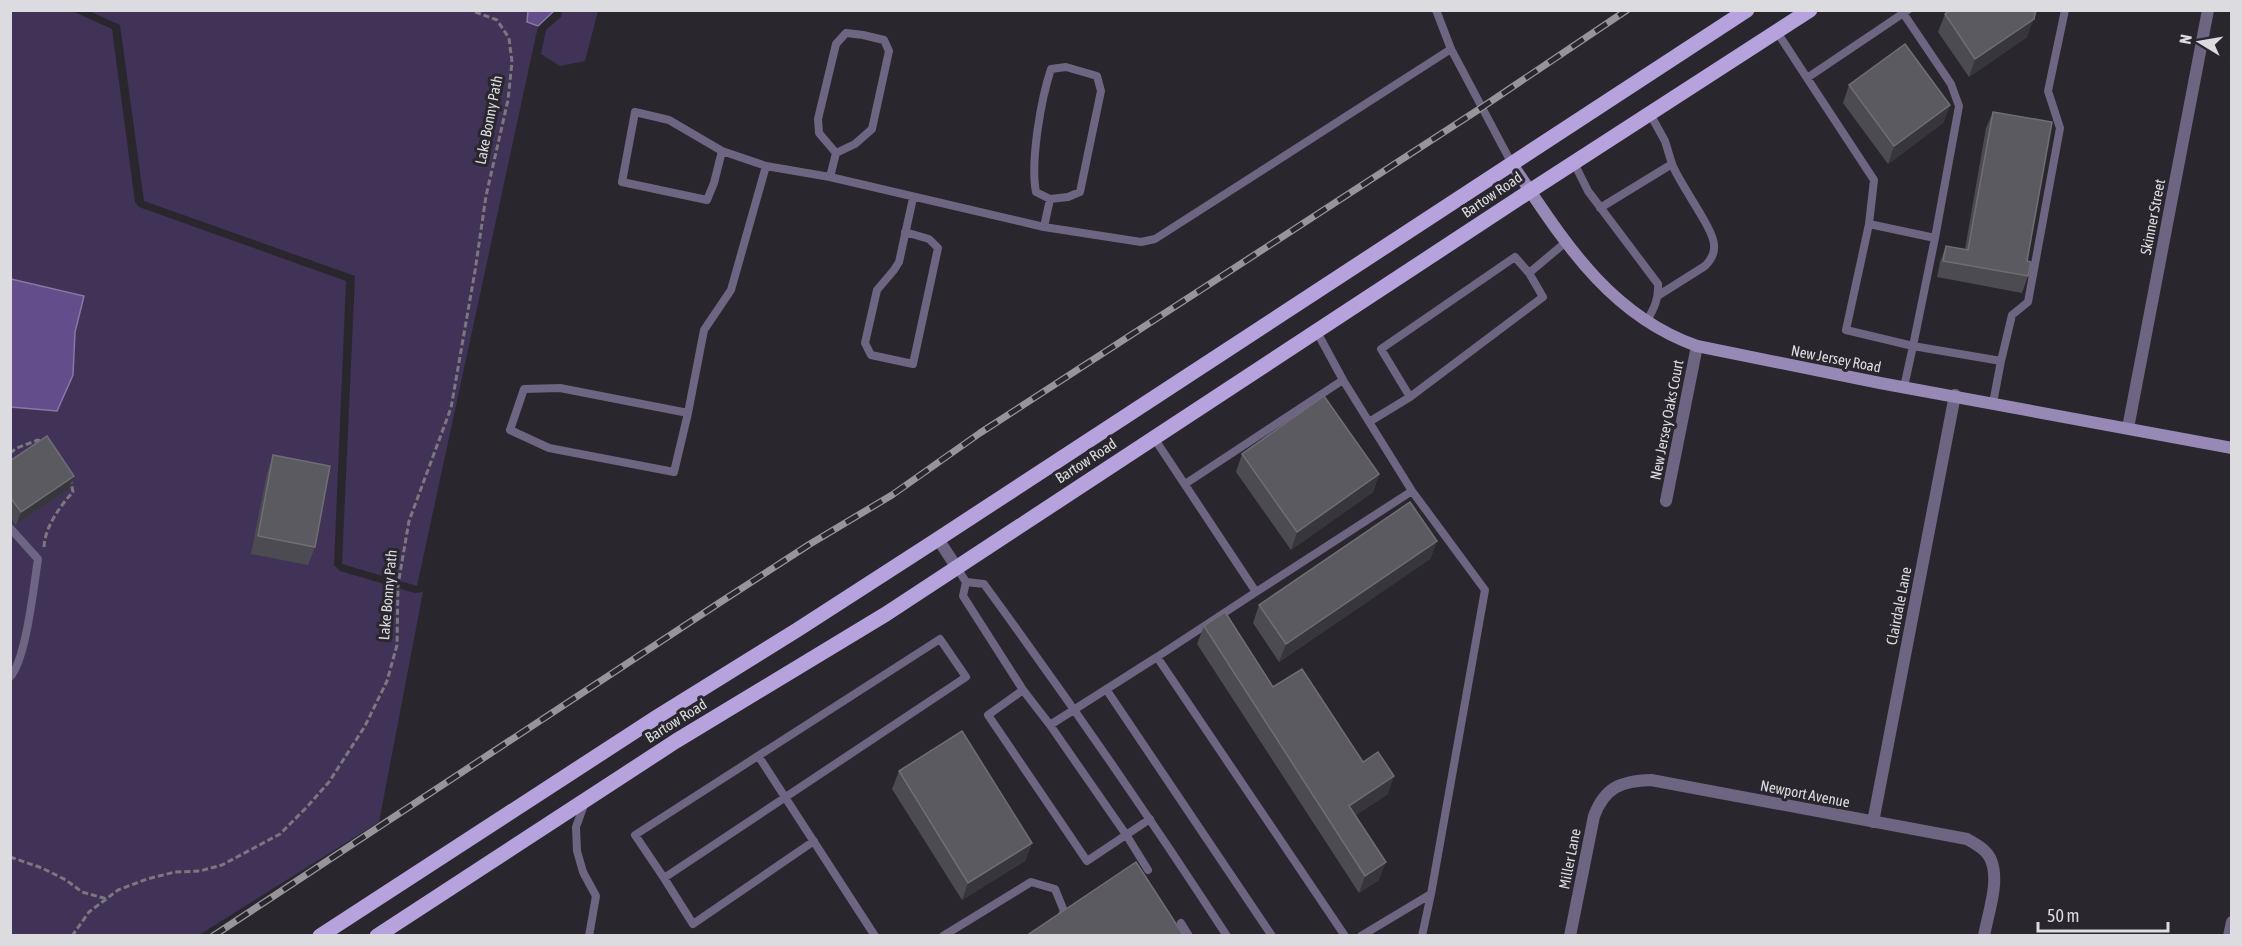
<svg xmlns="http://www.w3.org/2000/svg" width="2242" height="946" font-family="'Asap Condensed',sans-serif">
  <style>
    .green { fill: #403357 }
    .water { fill: #634d8b; stroke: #8778a4; stroke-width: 1.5 }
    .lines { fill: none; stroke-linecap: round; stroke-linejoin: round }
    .path { stroke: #7a787e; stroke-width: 3; stroke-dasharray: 6 3; stroke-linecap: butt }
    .lane { stroke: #6e6582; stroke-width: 8 }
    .street { stroke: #6e6582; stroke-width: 12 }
    .secondary { stroke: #9788b5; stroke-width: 12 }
    .primary { stroke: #b6a2dd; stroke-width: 15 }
    .rail-casing { stroke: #97959b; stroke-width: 7 }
    .rail { stroke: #29272d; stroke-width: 4.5; stroke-dasharray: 14; stroke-linecap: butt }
    .wall { fill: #4d4b52 }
    .shaded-wall { fill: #38363d }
    .building { fill: #5c5a61; stroke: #706e75; stroke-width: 1.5 }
    .labels { text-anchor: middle; stroke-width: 6; stroke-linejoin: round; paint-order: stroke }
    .street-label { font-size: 15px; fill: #dcdbe0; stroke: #29272d }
  </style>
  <rect width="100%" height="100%" fill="#29272d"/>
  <path class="green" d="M 70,10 L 112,29 L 135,202 L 139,207 L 346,281 L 334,565 L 340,571 L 415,593 L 423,592 L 379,822 L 199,935 L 11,935 L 11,407 L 57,410 L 73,375 L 75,332 L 84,297 L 11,279 L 11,11 Z
    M 528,10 L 527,22 L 538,26 L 417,586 L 342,564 L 355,276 L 144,201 L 120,25 L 89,11 Z
    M 562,11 L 598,11 L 585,61 L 560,66 L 541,54 L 546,30 L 561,17 Z"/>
  <path class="water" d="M 528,11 L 528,10 L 554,11 L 538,26 L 527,22 Z
    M 11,279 L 84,296 L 75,332 L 73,375 L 57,411 L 11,407 Z"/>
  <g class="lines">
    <path class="path" d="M 10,453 L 17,448 L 38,440 L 44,443
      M 44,547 C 45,527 60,506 73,492 L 71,482
      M 10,857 L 42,868 L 66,880 L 82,892 L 107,899
      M 72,936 L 89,912 L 118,890 L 147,879 L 175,872 L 200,871 L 222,865 L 280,834 L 307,807 L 329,782 L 365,726 L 387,681 L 397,645 L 398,585 L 409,521 L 451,408 L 475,271 L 486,196 L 508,100 L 512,62 L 509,38 L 497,20 L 470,10"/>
    <path class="lane" d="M 1436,10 L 1451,49 L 1512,164
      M 1901,10 L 1951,84 L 1959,106 L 1935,238 L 1869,224 L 1846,330 L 1913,346 L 1904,387
      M 1777,32 L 1807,78 L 1908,10
      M 1807,78 L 1874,180 L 1869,224
      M 635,112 L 669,120 L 722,151 L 714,183 L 707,200 L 622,182 Z
      M 722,151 L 766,166 L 830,177 L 1044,227 L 1141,242 L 1155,239 L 1451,49
      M 1574,163 L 1588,191 L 1658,284 C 1659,299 1654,308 1647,321
      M 830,177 L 836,153 L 819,133 L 818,119 L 836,44 L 846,33 L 863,35 L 884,40 L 889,51 L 872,129 L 855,144 L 836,153
      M 1600,208 L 1672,164 L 1665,141 L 1650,114
      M 1044,227 L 1050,199 L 1036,192 C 1030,162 1041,99 1051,69 L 1066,67 L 1097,76 L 1101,91 L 1080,192 L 1068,197 L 1050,199
      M 905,232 L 929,239 L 938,248 L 913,364 L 871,355 L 865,343 L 877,290 L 894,270 L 899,262 L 913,198
      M 1935,238 L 1913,346 L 2001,361 L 1993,403
      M 1659,295 L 1705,266 C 1711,260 1715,254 1714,245 C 1714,229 1680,185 1672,164
      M 2001,361 L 2012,315 L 2028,302 L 2060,128 L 2048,91 L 2065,10
      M 560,388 L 688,413 L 674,472 L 549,448 L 510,430 L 524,389 Z
      M 1410,397 L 1543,297 L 1529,273
      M 688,413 L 704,330 L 731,290 L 766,166
      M 1369,422 L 1410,397 L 1381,349 L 1515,257 L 1529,273 L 1566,242
      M 1154,438 L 1256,592 L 1157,657
      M 1185,484 L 1343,380 L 1317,332
      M 10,528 L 38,559 C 34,584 26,661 10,677
      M 957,568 L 966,582 L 963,596 L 1023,690 L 1050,725 L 1127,836 L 1148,870
      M 966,582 L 984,584 C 1068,699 1149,816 1227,936
      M 1256,592 L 1412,491 L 1343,380
      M 1106,689 L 1272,936
      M 1023,690 L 988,715 L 1087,861 L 1150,819
      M 1050,725 L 1157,657 L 1345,936
      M 759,757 L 875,936
      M 584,805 L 576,827 L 577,851 L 583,872 L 596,896 L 589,936
      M 664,878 L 635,835 L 940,639 L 966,677 L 664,878 L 693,924 L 814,841
      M 1181,923 L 1189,936
      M 943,936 L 1031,882 L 1055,889 L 1064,911 L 1060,919
      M 1361,936 L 1431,894 L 1485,590 L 1412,491
      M 1422,936 L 1431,894"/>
    <path class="street" d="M 2128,428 L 2208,10
      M 1666,501 L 1697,346
      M 938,539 L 957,568
      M 1873,822 L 1955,395
      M 1570,936 L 1594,816 C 1605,787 1621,781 1651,780 L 1967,839 C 1976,844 1987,850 1991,860 C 2000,882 1988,913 1984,936
      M 2229,936 L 2232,922"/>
    <path class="secondary" d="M 1512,164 C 1562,238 1607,314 1697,346 L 1880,383 L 2232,448"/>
    <path class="primary" d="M 320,936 L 657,717 L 797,630 L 938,539 L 1747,10
      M 377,936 L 676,741 L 886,614 L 1530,191 L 1810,10"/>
    <defs>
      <path id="rail" d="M 213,936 L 716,605 L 810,544 L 892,495 L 980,433 L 1481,108 L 1627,10"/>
    </defs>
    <use href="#rail" class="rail-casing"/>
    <use href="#rail" class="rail"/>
  </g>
  <path class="wall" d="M 1945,14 L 2027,37 L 1969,77 L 1938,32 Z
    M 1849,85 L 1950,105 L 1943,123 L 1888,164 L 1843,103 Z
    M 1993,112 L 2027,261 L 2028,276 L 2022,293 L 1937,277 L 1940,262 L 1946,246 L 1965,249 L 1986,128 Z
    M 1242,454 L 1379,474 L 1373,492 L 1291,550 L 1236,472 Z
    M 273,455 L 315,547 L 308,565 L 251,554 L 267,473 Z
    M 10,461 L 74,476 L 69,489 L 16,525 L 10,518 Z
    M 1437,541 L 1430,559 L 1279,662 L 1253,623 L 1259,605 Z
    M 1204,626 L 1273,687 L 1363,762 L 1388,794 L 1356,815 L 1379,880 L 1359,893 L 1197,644 Z
    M 899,771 L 1032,843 L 1025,861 L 962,900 L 892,789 Z"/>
  <path class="shaded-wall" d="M 2034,19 L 2027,37 L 1969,77 L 1975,59 Z
    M 1950,105 L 1943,123 L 1888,164 L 1894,146 Z
    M 1379,474 L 1373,492 L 1291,550 L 1297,532 Z
    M 74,476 L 69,489 L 16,525 L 21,512 Z
    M 1437,541 L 1430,559 L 1279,662 L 1286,644 Z
    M 1394,776 L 1388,794 L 1343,824 L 1349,806 Z
    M 1032,843 L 1025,861 L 962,900 L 968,883 Z
    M 1386,862 L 1379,880 L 1359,893 L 1365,876 Z"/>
  <path class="building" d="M 1950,10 L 2036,10 L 2034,19 L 1975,59 L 1945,14 Z
    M 1905,44 L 1950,105 L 1894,146 L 1849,85 Z
    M 1993,112 L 2052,122 L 2027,261 L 2031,262 L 2028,276 L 1943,261 L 1946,246 L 1968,250 Z
    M 1324,396 L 1379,474 L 1297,532 L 1242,454 Z
    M 47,436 L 74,476 L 21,512 L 10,497 L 10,461 Z
    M 273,455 L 330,466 L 315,547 L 258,536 Z
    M 1410,502 L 1437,541 L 1286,644 L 1259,605 Z
    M 1225,612 L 1273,687 L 1302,669 L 1363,762 L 1378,752 L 1394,776 L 1349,806 L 1386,862 L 1365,876 L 1204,626 Z
    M 962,731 L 1032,843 L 968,883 L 899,771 Z
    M 1136,862 L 1184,936 L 1026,936 Z"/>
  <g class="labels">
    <g class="street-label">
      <text transform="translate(489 120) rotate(-79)" y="5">Lake Bonny Path</text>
      <text transform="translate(1492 195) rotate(-34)" y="5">Bartow Road</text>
      <text transform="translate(2153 217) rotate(-79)" y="5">Skinner Street</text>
      <text transform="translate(1836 359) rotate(11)" y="5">New Jersey Road</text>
      <text transform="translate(1667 420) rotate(-79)" y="5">New Jersey Oaks Court</text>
      <text transform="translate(1086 461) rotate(-33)" y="5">Bartow Road</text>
      <text transform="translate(388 595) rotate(-85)" y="5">Lake Bonny Path</text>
      <text transform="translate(1899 606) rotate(-79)" y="5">Clairdale Lane</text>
      <text transform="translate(676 721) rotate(-32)" y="5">Bartow Road</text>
      <text transform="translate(1805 794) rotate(11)" y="5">Newport Avenue</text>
      <text transform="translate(1570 859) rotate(-79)" y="5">Miller Lane</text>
    </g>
  </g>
  <rect width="2242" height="946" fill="none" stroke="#dcdbe0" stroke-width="24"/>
  <g transform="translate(2200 42) rotate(281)" stroke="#29272d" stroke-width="4.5" paint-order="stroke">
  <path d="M0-4.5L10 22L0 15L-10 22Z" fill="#dcdbe0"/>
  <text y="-9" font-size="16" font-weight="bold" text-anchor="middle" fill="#dcdbe0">N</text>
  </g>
  <path d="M2038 922v9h130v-9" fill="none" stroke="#dcdbe0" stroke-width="3"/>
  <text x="2047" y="922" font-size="18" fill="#dcdbe0" stroke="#29272d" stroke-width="4.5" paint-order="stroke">50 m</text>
</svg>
